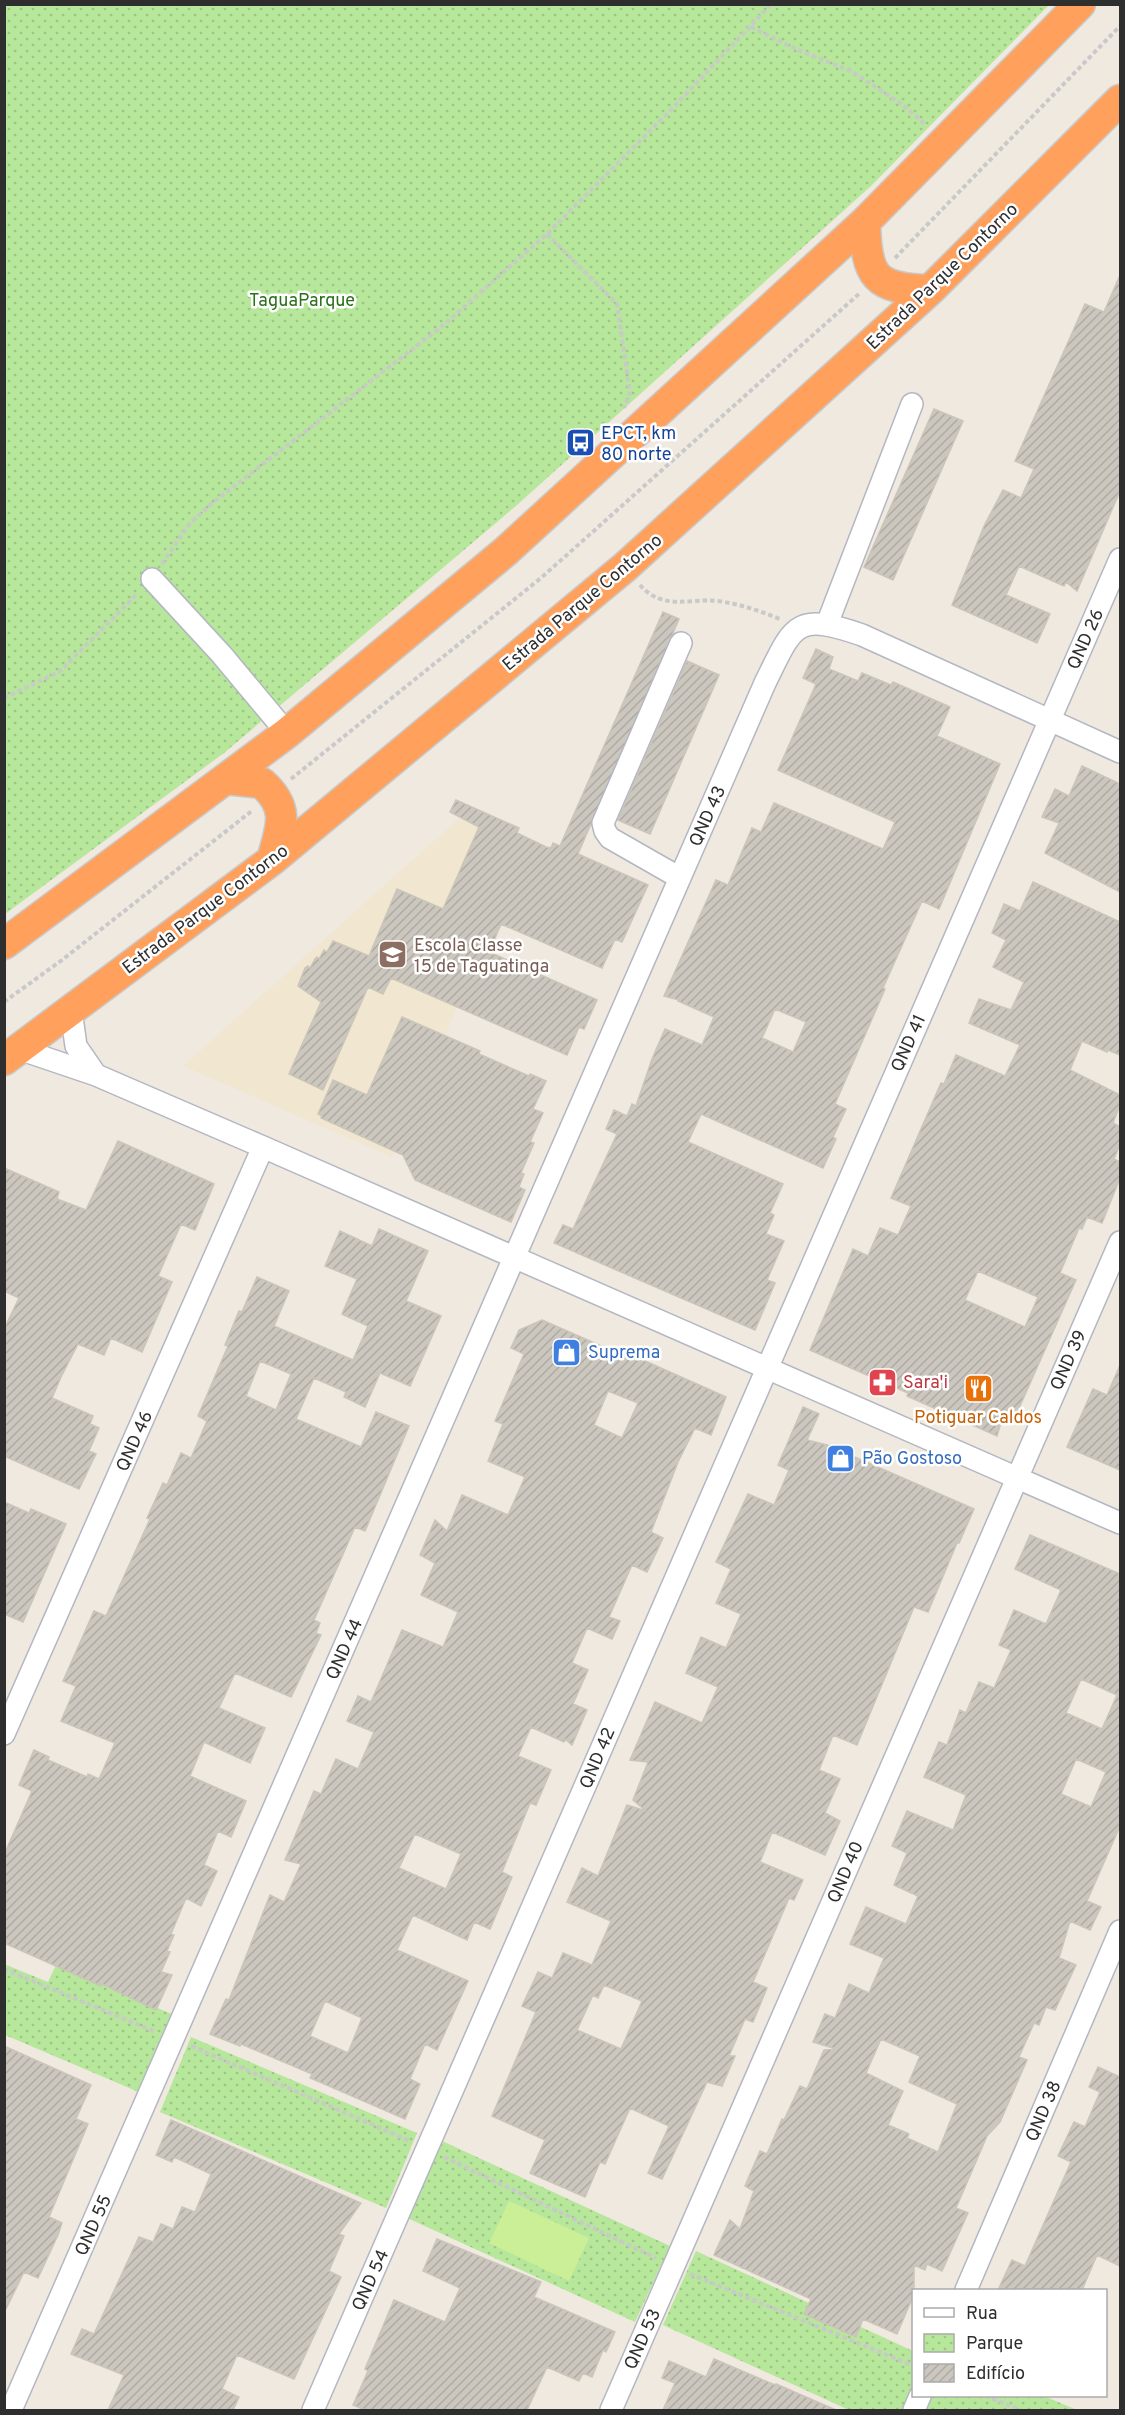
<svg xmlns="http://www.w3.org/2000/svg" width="1125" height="2415" font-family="Overpass,sans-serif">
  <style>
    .education { fill: #f1e6d0 }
    .park { fill: url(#park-dots) }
    .pitch { fill: #caef97 }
    .building { fill: url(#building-hatch); stroke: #cbc5b9; stroke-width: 1.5; fill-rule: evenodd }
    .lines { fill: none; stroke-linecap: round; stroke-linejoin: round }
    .minor-casing { stroke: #b4b7c1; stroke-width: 24 }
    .highway-casing { stroke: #c9c9c9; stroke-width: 33 }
    .path { stroke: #c9c9c9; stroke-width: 4; stroke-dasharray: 4.5 3; stroke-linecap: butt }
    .minor { stroke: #fff; stroke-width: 21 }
    .highway { stroke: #ffa15c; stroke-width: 30 }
    .labels { text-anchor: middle; stroke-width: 5; stroke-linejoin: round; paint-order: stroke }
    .street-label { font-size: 18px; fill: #2e2e2e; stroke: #fff }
    .park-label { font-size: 18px; fill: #2b7118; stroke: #fff }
    .transit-label { font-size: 18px; fill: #164399; stroke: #fff; text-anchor: start }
    .education-label { font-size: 18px; fill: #785e54; stroke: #fff; text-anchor: start }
    .shop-label { font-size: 18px; fill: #366cbe; stroke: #fff; text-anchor: start }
    .health-label { font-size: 18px; fill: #be3a42; stroke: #fff; text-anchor: start }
    .food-label { font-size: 18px; fill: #c56008; stroke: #fff }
  </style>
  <defs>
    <pattern id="park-dots" width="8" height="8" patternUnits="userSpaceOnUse" patternTransform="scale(1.5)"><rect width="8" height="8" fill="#b6e79b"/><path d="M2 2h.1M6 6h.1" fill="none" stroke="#9dc686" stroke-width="1.8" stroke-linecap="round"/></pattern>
    <pattern id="building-hatch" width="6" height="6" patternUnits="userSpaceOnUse" patternTransform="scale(1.5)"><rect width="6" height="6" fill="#cbc7be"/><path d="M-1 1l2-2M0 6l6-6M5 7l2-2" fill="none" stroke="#afaba4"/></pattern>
  </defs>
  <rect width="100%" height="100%" fill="#efe9e0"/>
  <path class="education" d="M 466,812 L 528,844 L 392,1157 L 183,1066 Z"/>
  <path class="park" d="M 5,5 L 1049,5 L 871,186 L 517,505 L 224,753 L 5,914 Z
    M 4,1964 L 48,1982 L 56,1965 L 174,2015 L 141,2093 L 5,2035 Z
    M 191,2037 L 417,2133 L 386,2208 L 160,2112 Z
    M 440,2140 L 670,2246 L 635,2322 L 405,2217 Z
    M 696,2251 L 913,2351 L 913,2389 L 904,2410 L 849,2410 L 663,2325 Z
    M 932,2396 L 1044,2396 L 1077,2410 L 925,2410 Z"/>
  <path class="pitch" d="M 509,2201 L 589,2238 L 569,2281 L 489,2243 Z"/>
  <path class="building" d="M 1120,275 L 1120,491 L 1077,591 L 1066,582 L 1064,586 L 1019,566 L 1006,595 L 1050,614 L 1037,643 L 952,605 L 984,526 L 1003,490 L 1021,498 L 1034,469 L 1015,461 L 1085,304 L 1104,312 Z
    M 934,409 L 963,421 L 893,580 L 864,567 Z
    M 663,612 L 679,619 L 578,854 L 648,885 L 622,942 L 615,939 L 602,968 L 501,924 L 489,952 L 597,1000 L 584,1029 L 579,1027 L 567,1055 L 391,978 L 383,994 L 368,987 L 323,1090 L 289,1074 L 321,1002 L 298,986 L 305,968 L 308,966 L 310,968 L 315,959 L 317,957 L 319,959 L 324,950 L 327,952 L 333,941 L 369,956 L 397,889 L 443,909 L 479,827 L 450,812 L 456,800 L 519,828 L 517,833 L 546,847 L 551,848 L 553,843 L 560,846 Z
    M 816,649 L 833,657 L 829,669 L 858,681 L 862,673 L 891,685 L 893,682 L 950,707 L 937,736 L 1000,764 L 939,909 L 922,901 L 883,988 L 885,989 L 835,1104 L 846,1109 L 833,1137 L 836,1139 L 823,1168 L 701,1114 L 688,1142 L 783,1184 L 770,1213 L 774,1215 L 766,1234 L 784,1241 L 767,1280 L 775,1283 L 755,1330 L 554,1243 L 563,1225 L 573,1229 L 617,1134 L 606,1129 L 614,1110 L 627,1116 L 632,1104 L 636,1106 L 652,1059 L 665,1029 L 702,1045 L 714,1017 L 678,1001 L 679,1000 L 664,996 L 716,880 L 728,885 L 752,828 L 761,832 L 774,803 L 883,849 L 895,822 L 778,770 L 816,684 L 803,678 ZM 775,1009 L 806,1022 L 793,1052 L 762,1038 Z
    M 687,661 L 719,675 L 650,834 L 618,820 Z
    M 1082,766 L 1120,784 L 1120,892 L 1045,853 L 1059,823 L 1042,817 L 1055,789 L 1069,796 Z
    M 1033,882 L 1120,922 L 1120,1055 L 1108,1050 L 1107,1052 L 1082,1041 L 1070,1070 L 1120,1095 L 1120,1105 L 1113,1123 L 1120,1127 L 1120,1144 L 1114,1159 L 1120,1162 L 1120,1178 L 1102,1223 L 1087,1217 L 1082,1229 L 1079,1228 L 1060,1273 L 1076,1280 L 1012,1424 L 1002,1419 L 997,1436 L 907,1396 L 908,1393 L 810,1350 L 853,1249 L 868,1256 L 880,1228 L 898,1235 L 911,1206 L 891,1198 L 941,1083 L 944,1084 L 956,1055 L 1005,1076 L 1020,1045 L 969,1023 L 979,999 L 1011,1010 L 1024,982 L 993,967 L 1006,940 L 992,933 L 1004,904 L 1020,911 ZM 978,1271 L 1038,1297 L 1025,1327 L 965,1300 Z
    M 402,1017 L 480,1051 L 479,1054 L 529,1076 L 530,1074 L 546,1081 L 533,1109 L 543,1113 L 530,1142 L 534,1143 L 521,1173 L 524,1174 L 519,1187 L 525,1190 L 511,1222 L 415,1180 L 403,1155 L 321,1118 L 322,1116 L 318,1114 L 333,1080 L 367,1095 Z
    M 118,1141 L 214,1184 L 195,1230 L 181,1224 L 158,1276 L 172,1282 L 142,1352 L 111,1338 L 104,1355 L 78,1344 L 61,1377 L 52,1398 L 93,1416 L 90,1424 L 99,1428 L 89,1451 L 96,1454 L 79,1489 L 4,1456 L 4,1329 L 19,1298 L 4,1291 L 4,1168 L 59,1192 L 57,1199 L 86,1210 Z
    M 379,1229 L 428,1251 L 406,1301 L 441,1316 L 410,1386 L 380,1373 L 365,1407 L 344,1397 L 346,1392 L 314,1378 L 296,1419 L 361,1447 L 376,1412 L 409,1426 L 365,1531 L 355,1527 L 314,1620 L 320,1623 L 316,1633 L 321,1635 L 291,1697 L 235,1673 L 219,1708 L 265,1728 L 250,1763 L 204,1742 L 190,1776 L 246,1801 L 231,1837 L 218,1831 L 204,1865 L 217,1871 L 201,1906 L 186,1898 L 171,1934 L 174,1935 L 167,1951 L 170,1952 L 161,1972 L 172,1975 L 156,2010 L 102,1984 L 101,1986 L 4,1943 L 4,1855 L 32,1791 L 19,1785 L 34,1750 L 49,1757 L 48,1760 L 87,1777 L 88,1774 L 99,1779 L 115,1743 L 61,1721 L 76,1686 L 63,1681 L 94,1611 L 106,1616 L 150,1519 L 147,1518 L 163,1483 L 167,1485 L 181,1453 L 191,1458 L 207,1421 L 198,1416 L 228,1346 L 225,1345 L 239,1311 L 242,1312 L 257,1277 L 289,1291 L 274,1326 L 353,1360 L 368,1326 L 342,1314 L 357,1279 L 325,1266 L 340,1231 L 372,1246 ZM 260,1361 L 291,1374 L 276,1410 L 246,1396 Z
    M 542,1320 L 624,1356 L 625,1352 L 726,1397 L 711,1435 L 695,1428 L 678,1462 L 651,1532 L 663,1538 L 647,1572 L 632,1565 L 609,1617 L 620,1621 L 612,1639 L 587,1628 L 572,1663 L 588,1670 L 573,1704 L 587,1710 L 572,1745 L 565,1739 L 564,1742 L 531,1727 L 518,1756 L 551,1770 L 536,1805 L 530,1803 L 502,1872 L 512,1877 L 490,1929 L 474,1922 L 467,1940 L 413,1915 L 397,1950 L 468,1981 L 437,2050 L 425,2044 L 410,2079 L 420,2084 L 405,2119 L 310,2078 L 312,2074 L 241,2044 L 240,2046 L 210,2034 L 226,1999 L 229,2000 L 270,1895 L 284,1902 L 301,1864 L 285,1860 L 314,1791 L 321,1794 L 336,1759 L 358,1769 L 374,1732 L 347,1721 L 358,1696 L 371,1702 L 402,1630 L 443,1647 L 458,1612 L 421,1595 L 435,1563 L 420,1555 L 435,1520 L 447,1531 L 462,1495 L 508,1515 L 525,1477 L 488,1461 L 503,1424 L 495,1421 L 524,1354 L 511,1348 L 519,1330 ZM 608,1391 L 638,1403 L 622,1438 L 594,1425 ZM 415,1834 L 461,1854 L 446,1889 L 399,1868 ZM 325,2001 L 362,2018 L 348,2053 L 310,2036 Z
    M 1120,1365 L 1120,1470 L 1067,1447 L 1093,1389 L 1107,1395 Z
    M 803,1407 L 819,1414 L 807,1440 L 827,1445 L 974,1509 L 959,1543 L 957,1543 L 928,1612 L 914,1607 L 857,1745 L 833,1735 L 819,1770 L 840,1779 L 825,1813 L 840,1821 L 825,1855 L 772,1832 L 760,1862 L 803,1880 L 794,1900 L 789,1898 L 753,1982 L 767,1988 L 753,2022 L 745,2019 L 729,2056 L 735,2056 L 722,2086 L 707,2082 L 662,2179 L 648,2173 L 669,2126 L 630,2108 L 605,2164 L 600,2162 L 585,2197 L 530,2173 L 545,2140 L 492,2116 L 536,2012 L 522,2006 L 538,1972 L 552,1978 L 563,1953 L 592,1965 L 611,1921 L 567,1902 L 582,1868 L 598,1876 L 627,1805 L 646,1811 L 633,1800 L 648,1762 L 630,1760 L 655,1702 L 702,1723 L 718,1687 L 686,1673 L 701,1637 L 726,1648 L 741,1614 L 716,1603 L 731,1569 L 716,1562 L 748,1494 L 774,1505 L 789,1470 L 778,1465 ZM 604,1985 L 642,2001 L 621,2049 L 577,2030 L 593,1995 L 598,1998 Z
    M 4,1502 L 29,1513 L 31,1509 L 66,1524 L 23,1622 L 4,1614 Z
    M 1030,1535 L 1120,1574 L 1120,1826 L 1087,1901 L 1101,1907 L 1090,1930 L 1070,1921 L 1059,1958 L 1076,1965 L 1055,2010 L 1046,2007 L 1039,2025 L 1034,2023 L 1019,2057 L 1027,2060 L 1000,2122 L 987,2136 L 956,2208 L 968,2213 L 942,2271 L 927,2264 L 925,2270 L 914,2265 L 914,2294 L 897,2334 L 863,2319 L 856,2337 L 804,2314 L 811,2299 L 714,2255 L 730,2220 L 740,2229 L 754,2191 L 745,2186 L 760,2151 L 767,2154 L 782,2119 L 784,2120 L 800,2086 L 807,2089 L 824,2050 L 836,2049 L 813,2042 L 825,2014 L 835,2018 L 849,1984 L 869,1993 L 884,1958 L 850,1944 L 866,1907 L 906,1924 L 918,1896 L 894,1885 L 907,1853 L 892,1846 L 907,1811 L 953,1830 L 966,1795 L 924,1777 L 939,1742 L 947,1745 L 960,1710 L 966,1713 L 979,1682 L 994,1688 L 1011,1650 L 999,1645 L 1014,1610 L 1046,1624 L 1061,1590 L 1015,1569 ZM 1081,1679 L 1117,1695 L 1102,1729 L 1066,1713 ZM 1076,1759 L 1106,1772 L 1091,1807 L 1061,1794 ZM 881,2039 L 920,2056 L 909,2082 L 957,2104 L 938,2152 L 907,2138 L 909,2134 L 888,2125 L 903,2091 L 866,2073 Z
    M 4,2046 L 91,2085 L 76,2119 L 88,2124 L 49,2217 L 62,2223 L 58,2235 L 38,2278 L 24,2272 L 4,2313 Z
    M 1098,2067 L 1120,2077 L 1120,2266 L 1097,2255 L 1082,2290 L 998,2290 L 1012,2260 L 1025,2266 L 1071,2162 L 1058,2156 L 1074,2122 L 1085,2127 L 1100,2092 L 1089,2087 Z
    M 171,2120 L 361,2203 L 339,2234 L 344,2236 L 329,2271 L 341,2277 L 294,2379 L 237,2355 L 222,2389 L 239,2397 L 233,2410 L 108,2410 L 124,2375 L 71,2354 L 82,2329 L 94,2334 L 139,2237 L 153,2242 L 161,2224 L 173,2229 L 182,2207 L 195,2212 L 211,2174 L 174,2157 L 172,2162 L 156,2155 Z
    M 437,2239 L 541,2282 L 534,2297 L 615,2332 L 606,2352 L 603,2350 L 592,2377 L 583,2373 L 579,2381 L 547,2367 L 527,2410 L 365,2410 L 353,2405 L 368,2371 L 365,2369 L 394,2300 L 445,2322 L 460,2288 L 423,2271 Z
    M 714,2359 L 775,2385 L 776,2384 L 836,2410 L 663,2410 L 675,2383 L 662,2378 L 669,2361 L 706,2377 Z"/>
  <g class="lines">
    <defs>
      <path id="minor" d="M 152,579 L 222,655 L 287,733
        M 827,624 L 912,404
        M 680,878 L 610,838 L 605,831 L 603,823 L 681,643
        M 71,1010 L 76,1046 L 96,1075
        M 19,1049 L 96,1075 L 263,1147 L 1120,1523
        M 4,1734 L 263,1147
        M 966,2290 L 1120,1931
        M 11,2410 L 765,683 C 794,624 795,612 862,635 L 1120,752
        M 313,2410 L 1120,559
        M 611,2410 L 1120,1242
        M 914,2410 L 920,2396"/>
      <path id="highway" d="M 865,222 C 866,277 875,289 930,290
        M 226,779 L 262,783 C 291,809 281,827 272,860
        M 4,944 L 287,733 L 506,551 L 865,222 L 1080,4
        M 4,1060 L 272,860 L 625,567 L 930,290 L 1120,100"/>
    </defs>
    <use href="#minor" class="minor-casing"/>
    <use href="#highway" class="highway-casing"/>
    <path class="path" d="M 751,27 L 798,50 L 851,71 L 903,105 L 926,125
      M 547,234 L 617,304 L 630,393 L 624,408
      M 895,258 L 1120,26
      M 162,564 L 190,523 L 211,504 L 440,328 L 547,234 L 673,108 L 771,4
      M 640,585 C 663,611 688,598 718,601 C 740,604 760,611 780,619
      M 4,698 L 59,672 L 138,593
      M 291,779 L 541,578 L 860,293
      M 4,1002 L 62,960 L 253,810
      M 4,1113 L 4,1117
      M 4,1969 L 156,2032
      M 191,2046 L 410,2141
      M 444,2157 L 656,2258
      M 690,2274 L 914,2366
      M 985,2396 L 1021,2410"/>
    <use href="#minor" class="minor"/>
    <use href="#highway" class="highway"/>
  </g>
  <defs>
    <symbol id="bus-square" viewBox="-11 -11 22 22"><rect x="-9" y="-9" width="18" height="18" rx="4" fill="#1a4fb4" stroke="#fff"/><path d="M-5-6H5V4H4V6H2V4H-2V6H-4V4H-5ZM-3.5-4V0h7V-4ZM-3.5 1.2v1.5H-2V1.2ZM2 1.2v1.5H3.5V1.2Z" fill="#fff"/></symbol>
    <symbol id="school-square" viewBox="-11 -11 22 22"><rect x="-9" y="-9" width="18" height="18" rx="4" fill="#8d6e63" stroke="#fff"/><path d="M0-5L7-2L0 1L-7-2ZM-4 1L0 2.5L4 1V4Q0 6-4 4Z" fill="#fff"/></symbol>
    <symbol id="shop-square" viewBox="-11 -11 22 22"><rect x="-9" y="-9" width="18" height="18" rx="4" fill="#3f7fe0" stroke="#fff"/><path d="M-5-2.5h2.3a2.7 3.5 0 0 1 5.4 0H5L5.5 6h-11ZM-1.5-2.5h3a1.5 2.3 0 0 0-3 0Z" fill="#fff"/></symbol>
    <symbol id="pharmacy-square" viewBox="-11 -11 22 22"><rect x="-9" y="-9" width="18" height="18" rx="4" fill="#e0444e" stroke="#fff"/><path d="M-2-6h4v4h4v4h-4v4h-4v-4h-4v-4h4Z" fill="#fff"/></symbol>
    <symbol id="restaurant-square" viewBox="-11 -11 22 22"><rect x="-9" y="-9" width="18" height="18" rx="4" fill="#e8710a" stroke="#fff"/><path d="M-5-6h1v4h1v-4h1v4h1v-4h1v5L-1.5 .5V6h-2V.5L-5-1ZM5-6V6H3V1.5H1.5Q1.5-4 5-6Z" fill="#fff"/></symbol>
  </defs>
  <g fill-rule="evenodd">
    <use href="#bus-square" x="564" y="426" width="33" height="33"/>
    <use href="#school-square" x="376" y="938" width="33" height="33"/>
    <use href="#shop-square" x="550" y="1336" width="33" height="33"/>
    <use href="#pharmacy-square" x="866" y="1366" width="33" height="33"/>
    <use href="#restaurant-square" x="962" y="1372" width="33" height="33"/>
    <use href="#shop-square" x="824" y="1442" width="33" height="33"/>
  </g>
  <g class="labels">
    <g class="street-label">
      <text transform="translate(942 276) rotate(-44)" y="6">Estrada Parque Contorno</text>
      <text transform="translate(582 602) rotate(-40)" y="6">Estrada Parque Contorno</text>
      <text transform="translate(1085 639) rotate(-66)" y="6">QND 26</text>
      <text transform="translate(707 816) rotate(-66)" y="6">QND 43</text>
      <text transform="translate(205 909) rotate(-37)" y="6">Estrada Parque Contorno</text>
      <text transform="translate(908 1043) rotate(-66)" y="6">QND 41</text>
      <text transform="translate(1068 1360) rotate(-66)" y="6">QND 39</text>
      <text transform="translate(134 1441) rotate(-66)" y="6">QND 46</text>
      <text transform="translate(344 1649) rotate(-66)" y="6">QND 44</text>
      <text transform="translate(597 1758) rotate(-67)" y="6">QND 42</text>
      <text transform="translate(845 1872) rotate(-67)" y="6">QND 40</text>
      <text transform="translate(1043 2111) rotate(-67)" y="6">QND 38</text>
      <text transform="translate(93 2225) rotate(-66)" y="6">QND 55</text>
      <text transform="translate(370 2280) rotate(-66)" y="6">QND 54</text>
      <text transform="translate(642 2339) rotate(-66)" y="6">QND 53</text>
    </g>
    <g class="park-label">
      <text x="302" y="306">TaguaParque</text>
    </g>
    <g class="transit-label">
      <text x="601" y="439">EPCT, km<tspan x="601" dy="21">80 norte</tspan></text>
    </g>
    <g class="education-label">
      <text x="414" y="951">Escola Classe<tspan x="414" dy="21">15 de Taguatinga</tspan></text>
    </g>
    <g class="shop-label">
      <text x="588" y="1358">Suprema</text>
      <text x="862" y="1464">Pão Gostoso</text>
    </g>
    <g class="health-label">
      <text x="903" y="1388">Sara'i</text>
    </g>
    <g class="food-label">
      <text x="978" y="1423">Potiguar Caldos</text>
    </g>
  </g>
  <rect width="1125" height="2415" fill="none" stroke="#2e2e2e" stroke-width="12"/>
  <rect x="912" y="2289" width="195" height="108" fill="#ffffff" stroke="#ababab" stroke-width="1.5"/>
  <rect x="924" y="2308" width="30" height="9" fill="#ffffff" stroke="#ababab" stroke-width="1.5"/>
  <text x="966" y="2319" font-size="18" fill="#2e2e2e">Rua</text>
  <rect x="924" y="2334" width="30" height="18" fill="url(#park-dots)" stroke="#ababab" stroke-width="1.5"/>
  <text x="966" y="2349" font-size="18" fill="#2e2e2e">Parque</text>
  <rect x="924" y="2364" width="30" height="18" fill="url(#building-hatch)" stroke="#ababab" stroke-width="1.5"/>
  <text x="966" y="2379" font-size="18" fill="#2e2e2e">Edifício</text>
</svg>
